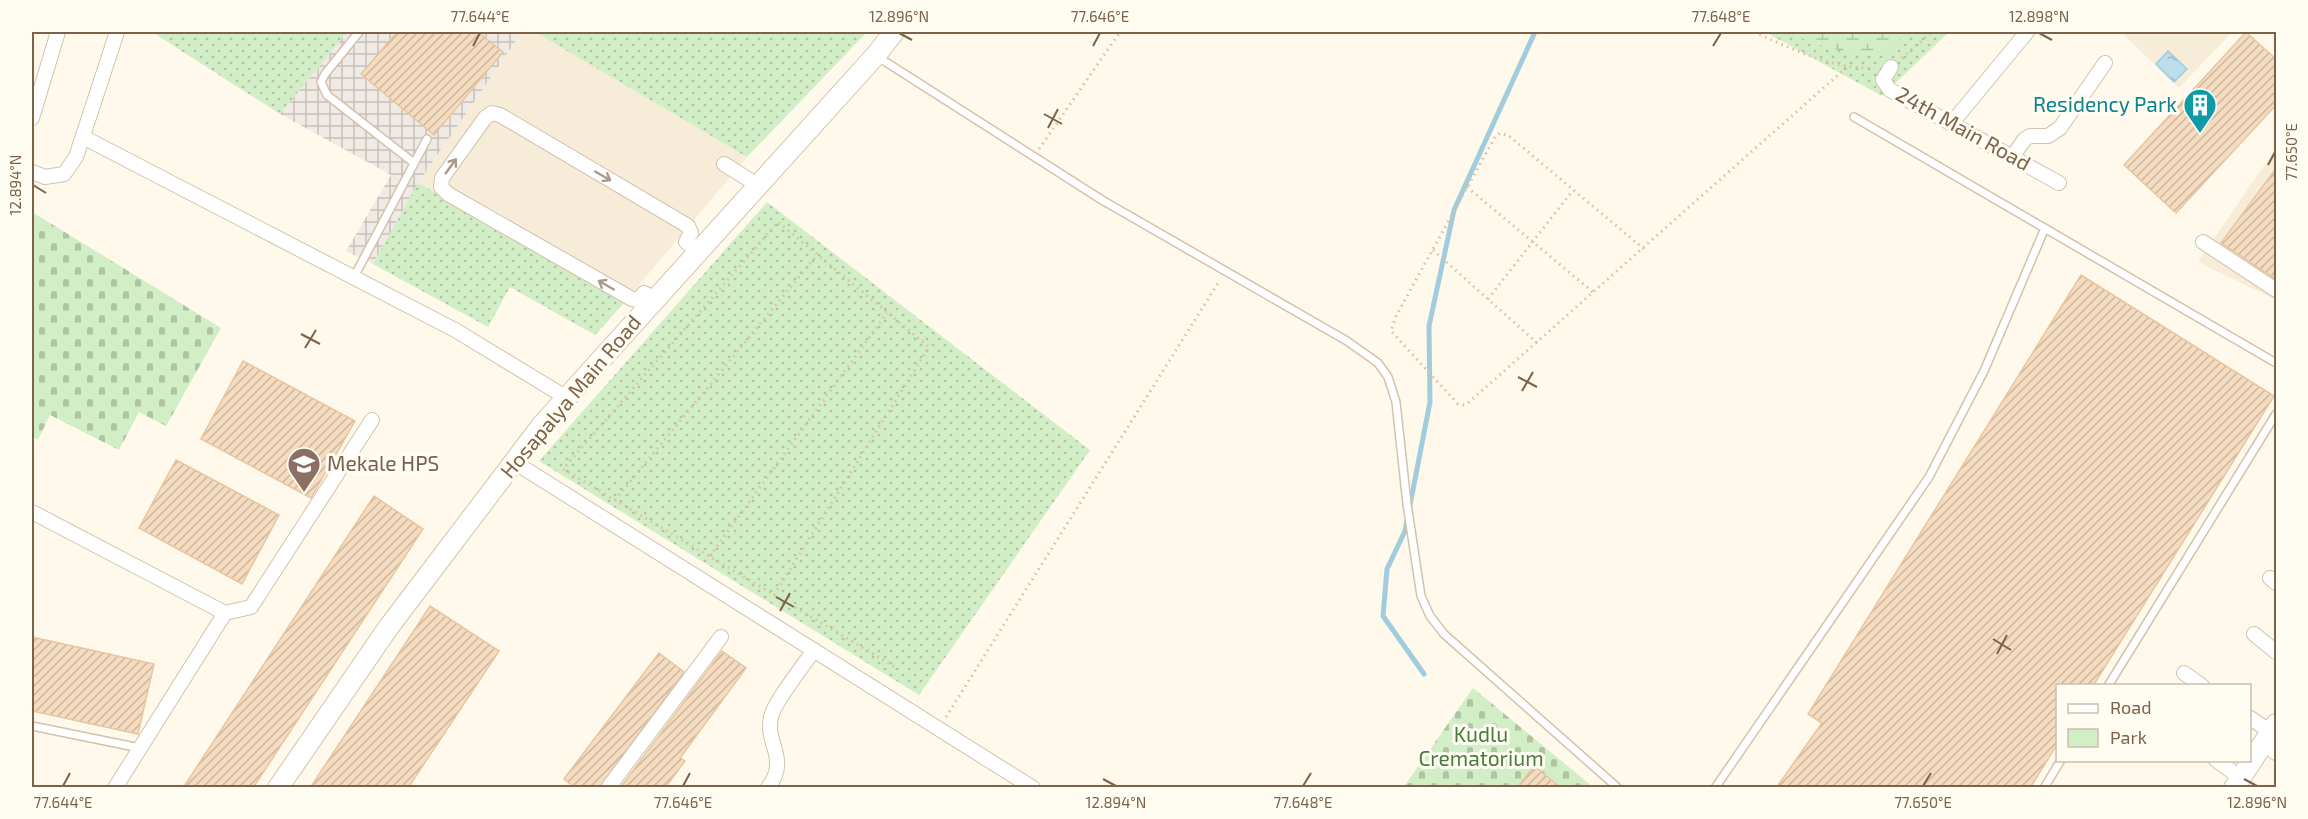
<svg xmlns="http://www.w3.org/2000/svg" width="2308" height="819" font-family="'Exo 2',sans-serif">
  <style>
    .residential { fill: #f6ecd8 }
    .industrial { fill: url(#industrial-grid) }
    .green { fill: url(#green-dots) }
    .wetland { fill: url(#wetland-marsh) }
    .cemetery { fill: url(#cemetery-stones) }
    .water { fill: url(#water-ripples); stroke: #a1ccdd; stroke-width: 1.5 }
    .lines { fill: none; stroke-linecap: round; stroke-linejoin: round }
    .stream { stroke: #a1ccdd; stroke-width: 5 }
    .building { fill: url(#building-hatch); stroke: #e9c59f; stroke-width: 1.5 }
    .lane-casing { stroke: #d2c2ae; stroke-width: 10 }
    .street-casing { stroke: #d2c2ae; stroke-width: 16 }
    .secondary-casing { stroke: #d6c3ab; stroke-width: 22 }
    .path { stroke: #dbbfa2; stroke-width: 3; stroke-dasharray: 1.5 4.5; stroke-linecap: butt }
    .lane { stroke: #fff; stroke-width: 7 }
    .street { stroke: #fff; stroke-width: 14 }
    .secondary { stroke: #fff; stroke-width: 20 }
    .oneway { stroke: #aa9989 }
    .ticks { fill: none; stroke: #7c624a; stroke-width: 2 }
    .labels { text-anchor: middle; stroke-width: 6; stroke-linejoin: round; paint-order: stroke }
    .culture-label { font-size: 21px; fill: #0d838f; stroke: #fffcf2; text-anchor: end }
    .street-label { font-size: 21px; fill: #7c624a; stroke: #fffcf2 }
    .education-label { font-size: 21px; fill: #785e54; stroke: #fffcf2; text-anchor: start }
    .park-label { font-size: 21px; fill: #487c3e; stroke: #fffcf2 }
    .neatline { fill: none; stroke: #7c624a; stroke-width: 2 }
    .ticks-label { font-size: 15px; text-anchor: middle; fill: #7c624a }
  </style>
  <defs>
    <pattern id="industrial-grid" width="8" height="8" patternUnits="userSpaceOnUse" patternTransform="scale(1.5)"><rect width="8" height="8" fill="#efeae3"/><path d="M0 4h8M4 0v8" fill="none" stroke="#c7c1ba"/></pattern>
    <pattern id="green-dots" width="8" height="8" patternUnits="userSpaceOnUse" patternTransform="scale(1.5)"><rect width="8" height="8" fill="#d1eec6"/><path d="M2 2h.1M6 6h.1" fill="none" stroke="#afc4a3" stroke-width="1.8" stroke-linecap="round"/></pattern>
    <pattern id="wetland-marsh" width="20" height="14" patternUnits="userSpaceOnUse" patternTransform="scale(1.5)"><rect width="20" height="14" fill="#d1eec6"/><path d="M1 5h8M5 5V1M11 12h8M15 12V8" fill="none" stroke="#afc4a3"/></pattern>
    <pattern id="cemetery-stones" width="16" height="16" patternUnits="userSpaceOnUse" patternTransform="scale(1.5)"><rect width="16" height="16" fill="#d1eec6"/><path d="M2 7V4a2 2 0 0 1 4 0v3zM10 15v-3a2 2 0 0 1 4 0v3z" fill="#afc4a3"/></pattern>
    <pattern id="water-ripples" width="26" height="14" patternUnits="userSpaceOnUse" patternTransform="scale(1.5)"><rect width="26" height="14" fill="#bcddea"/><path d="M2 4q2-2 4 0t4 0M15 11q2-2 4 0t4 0" fill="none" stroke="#9eb7c0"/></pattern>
    <pattern id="building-hatch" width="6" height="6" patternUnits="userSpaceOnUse" patternTransform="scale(1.5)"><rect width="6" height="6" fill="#f5dcc0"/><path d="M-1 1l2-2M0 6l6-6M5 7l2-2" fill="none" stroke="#cbb69e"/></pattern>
  </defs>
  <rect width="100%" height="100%" fill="#fef9ea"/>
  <path class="residential" d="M 522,32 L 535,32 L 747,157 L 624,303 L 418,183 Z
    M 2121,32 L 2232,32 L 2179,88 Z
    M 2276,148 L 2276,300 L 2198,262 Z"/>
  <path class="industrial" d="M 347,32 L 522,32 L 418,183 L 373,264 L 346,251 L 391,175 L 280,114 Z"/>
  <path class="green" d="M 152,32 L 347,32 L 280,114 Z
    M 535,32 L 867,32 L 747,157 Z
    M 1765,32 L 1949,32 L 1882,96 Z
    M 418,183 L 624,303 L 595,335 L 510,287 L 488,327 L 373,264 Z
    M 767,202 L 1090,450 L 919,695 L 539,461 Z"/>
  <path class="wetland" d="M 1787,32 L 1906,32 L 1887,53 C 1845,55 1825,48 1787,32 Z"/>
  <path class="cemetery" d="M 32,212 L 221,328 L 166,426 L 139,412 L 119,450 L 50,415 L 38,440 L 32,437 Z
    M 1473,688 L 1593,787 L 1403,788 Z"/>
  <path class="water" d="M 2168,51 L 2187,69 L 2174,82 L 2156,64 Z"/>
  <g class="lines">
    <path class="stream" d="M 1424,674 L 1383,616 L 1387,569 L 1405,531 L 1430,402 L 1429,326 L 1454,210 L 1535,32"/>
  </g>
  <path class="building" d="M 397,32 L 478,32 L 503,52 L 434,135 L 361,74 Z
    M 2246,32 L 2277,60 L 2277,104 L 2176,213 L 2124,165 Z
    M 2277,167 L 2277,280 L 2221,243 Z
    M 2081,275 L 2274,396 L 2093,686 L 2058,686 L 2058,743 L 2030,788 L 1776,788 L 1822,723 L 1808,714 Z
    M 243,361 L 355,421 L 311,498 L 201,439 Z
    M 176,460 L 279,515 L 242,584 L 139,528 Z
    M 374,496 L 423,529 L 253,788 L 183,788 Z
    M 430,606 L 499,651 L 408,788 L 310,788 Z
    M 32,637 L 154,664 L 138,734 L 32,711 Z
    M 722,651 L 746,668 L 680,758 L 685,761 L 665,788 L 620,788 Z
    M 659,653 L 684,672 L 599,788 L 575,788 L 564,779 Z
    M 1534,766 L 1561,788 L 1517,788 Z"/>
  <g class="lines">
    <defs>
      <path id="lane" d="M 359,32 L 325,74 L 321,82 L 327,95 L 414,163
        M 878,57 L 1102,200 L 1347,341 L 1378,363 L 1388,377 L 1396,402 L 1407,504 L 1421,596 L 1430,616 L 1444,634 L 1618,788
        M 1854,117 L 2276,363
        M 354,277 L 427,139
        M 2108,686 L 2276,414
        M 32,726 L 140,748
        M 1715,788 L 1929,477 L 1984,371 L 2045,228
        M 2044,788 L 2061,760"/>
      <path id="street" d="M 1891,67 L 1883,80 L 1890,90 L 2059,183
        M 32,118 L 58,32
        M 1951,124 L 2027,32
        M 83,137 L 455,330 L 567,398
        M 2012,157 L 2025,139 L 2030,136 L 2048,136 L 2060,128 L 2105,63
        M 724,164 L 759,186
        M 32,172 L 45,177 L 64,174 L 76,157 L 117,32
        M 2203,242 L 2276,290
        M 656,299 L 644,293 L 638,300 L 632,299 L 448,194 L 441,187 L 442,178 L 485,118 L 492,113 L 500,115 L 688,226 L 691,233 L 686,242 L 699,252
        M 514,462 L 1033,788
        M 32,512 L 225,613 L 115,788
        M 2270,578 L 2276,583
        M 225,613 L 251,607 L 372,420
        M 2254,634 L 2276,652
        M 2184,673 L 2202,686
        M 2250,718 L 2271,732
        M 2264,743 L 2276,753
        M 2216,760 L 2241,778
        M 608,788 L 721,637
        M 768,788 C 790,758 765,745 771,717 C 774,702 804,665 814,650"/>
      <path id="secondary" d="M 278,788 L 388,628 L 542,425 L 876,55 L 894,32
        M 2234,788 L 2276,724"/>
    </defs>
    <use href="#lane" class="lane-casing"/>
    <use href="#street" class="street-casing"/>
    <use href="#secondary" class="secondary-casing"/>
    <path class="path" d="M 1754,32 C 1793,49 1831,69 1874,68
      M 1902,58 L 1932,32
      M 1039,149 L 1120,32
      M 1467,187 L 1594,293
      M 1644,249 L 1509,136 L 1500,133 L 1495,137 L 1396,316 L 1391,331 L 1458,404 L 1463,405 L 1468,403 L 1847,67
      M 1433,250 L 1537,343
      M 1488,299 L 1573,190
      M 615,500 L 817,255
      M 710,556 L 887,313
      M 774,595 L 929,347 L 778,222 L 563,469 L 895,667
      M 946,717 L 1220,280"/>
    <use href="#lane" class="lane"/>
    <use href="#street" class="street"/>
    <use href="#secondary" class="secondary"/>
  </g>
  <defs><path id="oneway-shaft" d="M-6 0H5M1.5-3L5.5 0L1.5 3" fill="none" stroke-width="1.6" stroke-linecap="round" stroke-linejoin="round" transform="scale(1.5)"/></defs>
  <g class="oneway">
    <use href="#oneway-shaft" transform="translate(451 166) rotate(-54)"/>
    <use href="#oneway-shaft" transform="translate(603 176) rotate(30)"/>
    <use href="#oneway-shaft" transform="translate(606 285) rotate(-150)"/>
  </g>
  <path class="ticks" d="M 899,33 L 912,40M 2039,33 L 2052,40M 473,46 L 480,33M 1093,46 L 1100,33M 1713,46 L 1721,33M 1044,114 L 1062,124M 1048,128 L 1058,109M 2268,165 L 2275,152M 33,185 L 46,193M 301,334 L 320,344M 305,348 L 316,330M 1518,377 L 1537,387M 1522,391 L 1533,372M 776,597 L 794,607M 780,611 L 790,593M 1993,639 L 2011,650M 1997,654 L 2007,635M 1103,779 L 1116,786M 2244,779 L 2257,786M 63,786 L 70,773M 683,786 L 690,773M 1303,786 L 1311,773M 1923,786 L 1931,773"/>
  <defs>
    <symbol id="building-pin" viewBox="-11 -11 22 30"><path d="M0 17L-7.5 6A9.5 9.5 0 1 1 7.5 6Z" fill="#0f9aa8" stroke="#fffcf2"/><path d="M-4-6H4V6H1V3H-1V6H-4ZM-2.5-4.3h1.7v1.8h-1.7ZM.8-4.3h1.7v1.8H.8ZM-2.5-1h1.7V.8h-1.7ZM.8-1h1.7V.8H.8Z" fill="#fff"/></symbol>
    <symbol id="school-pin" viewBox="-11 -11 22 30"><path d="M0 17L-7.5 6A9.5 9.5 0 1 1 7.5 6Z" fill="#8d6e63" stroke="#fffcf2"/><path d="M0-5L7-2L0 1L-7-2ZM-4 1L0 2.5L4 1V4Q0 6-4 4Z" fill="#fff"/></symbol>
  </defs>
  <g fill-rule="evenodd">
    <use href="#building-pin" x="2181" y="86" width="38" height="52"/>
    <use href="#school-pin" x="285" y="445" width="38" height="52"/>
  </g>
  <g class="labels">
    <g class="culture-label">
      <text x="2177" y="112">Residency Park</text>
    </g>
    <g class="street-label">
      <text transform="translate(1963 129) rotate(29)" y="7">24th Main Road</text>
      <text transform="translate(571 397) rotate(-50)" y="7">Hosapalya Main Road</text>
    </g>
    <g class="education-label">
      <text x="327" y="471">Mekale HPS</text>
    </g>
    <g class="park-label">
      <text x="1481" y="742">Kudlu<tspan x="1481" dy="24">Crematorium</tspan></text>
    </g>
  </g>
  <rect width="2308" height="819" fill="none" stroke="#fffcf2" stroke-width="66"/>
  <rect x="2056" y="684" width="195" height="78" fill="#fffcf2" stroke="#cbbeaf" stroke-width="1.5"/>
  <rect x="2068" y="704" width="30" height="9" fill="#ffffff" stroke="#cbbeaf" stroke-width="1.5"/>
  <text x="2110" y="714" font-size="18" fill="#7c624a">Road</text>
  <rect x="2068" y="729" width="30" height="18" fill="#d1eec6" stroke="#cbbeaf" stroke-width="1.5"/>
  <text x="2110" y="744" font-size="18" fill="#7c624a">Park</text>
  <rect x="33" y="33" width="2242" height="753" class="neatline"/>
  <g class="ticks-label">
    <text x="480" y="22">77.644°E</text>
    <text x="899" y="22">12.896°N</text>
    <text x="1100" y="22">77.646°E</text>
    <text x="1721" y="22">77.648°E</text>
    <text x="2039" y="22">12.898°N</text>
    <text transform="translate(2292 152) rotate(-90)" y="5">77.650°E</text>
    <text transform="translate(16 185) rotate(-90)" y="5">12.894°N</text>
    <text x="63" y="808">77.644°E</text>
    <text x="683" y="808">77.646°E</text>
    <text x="1116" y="808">12.894°N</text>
    <text x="1303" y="808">77.648°E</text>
    <text x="1923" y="808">77.650°E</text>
    <text x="2257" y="808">12.896°N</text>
  </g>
</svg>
